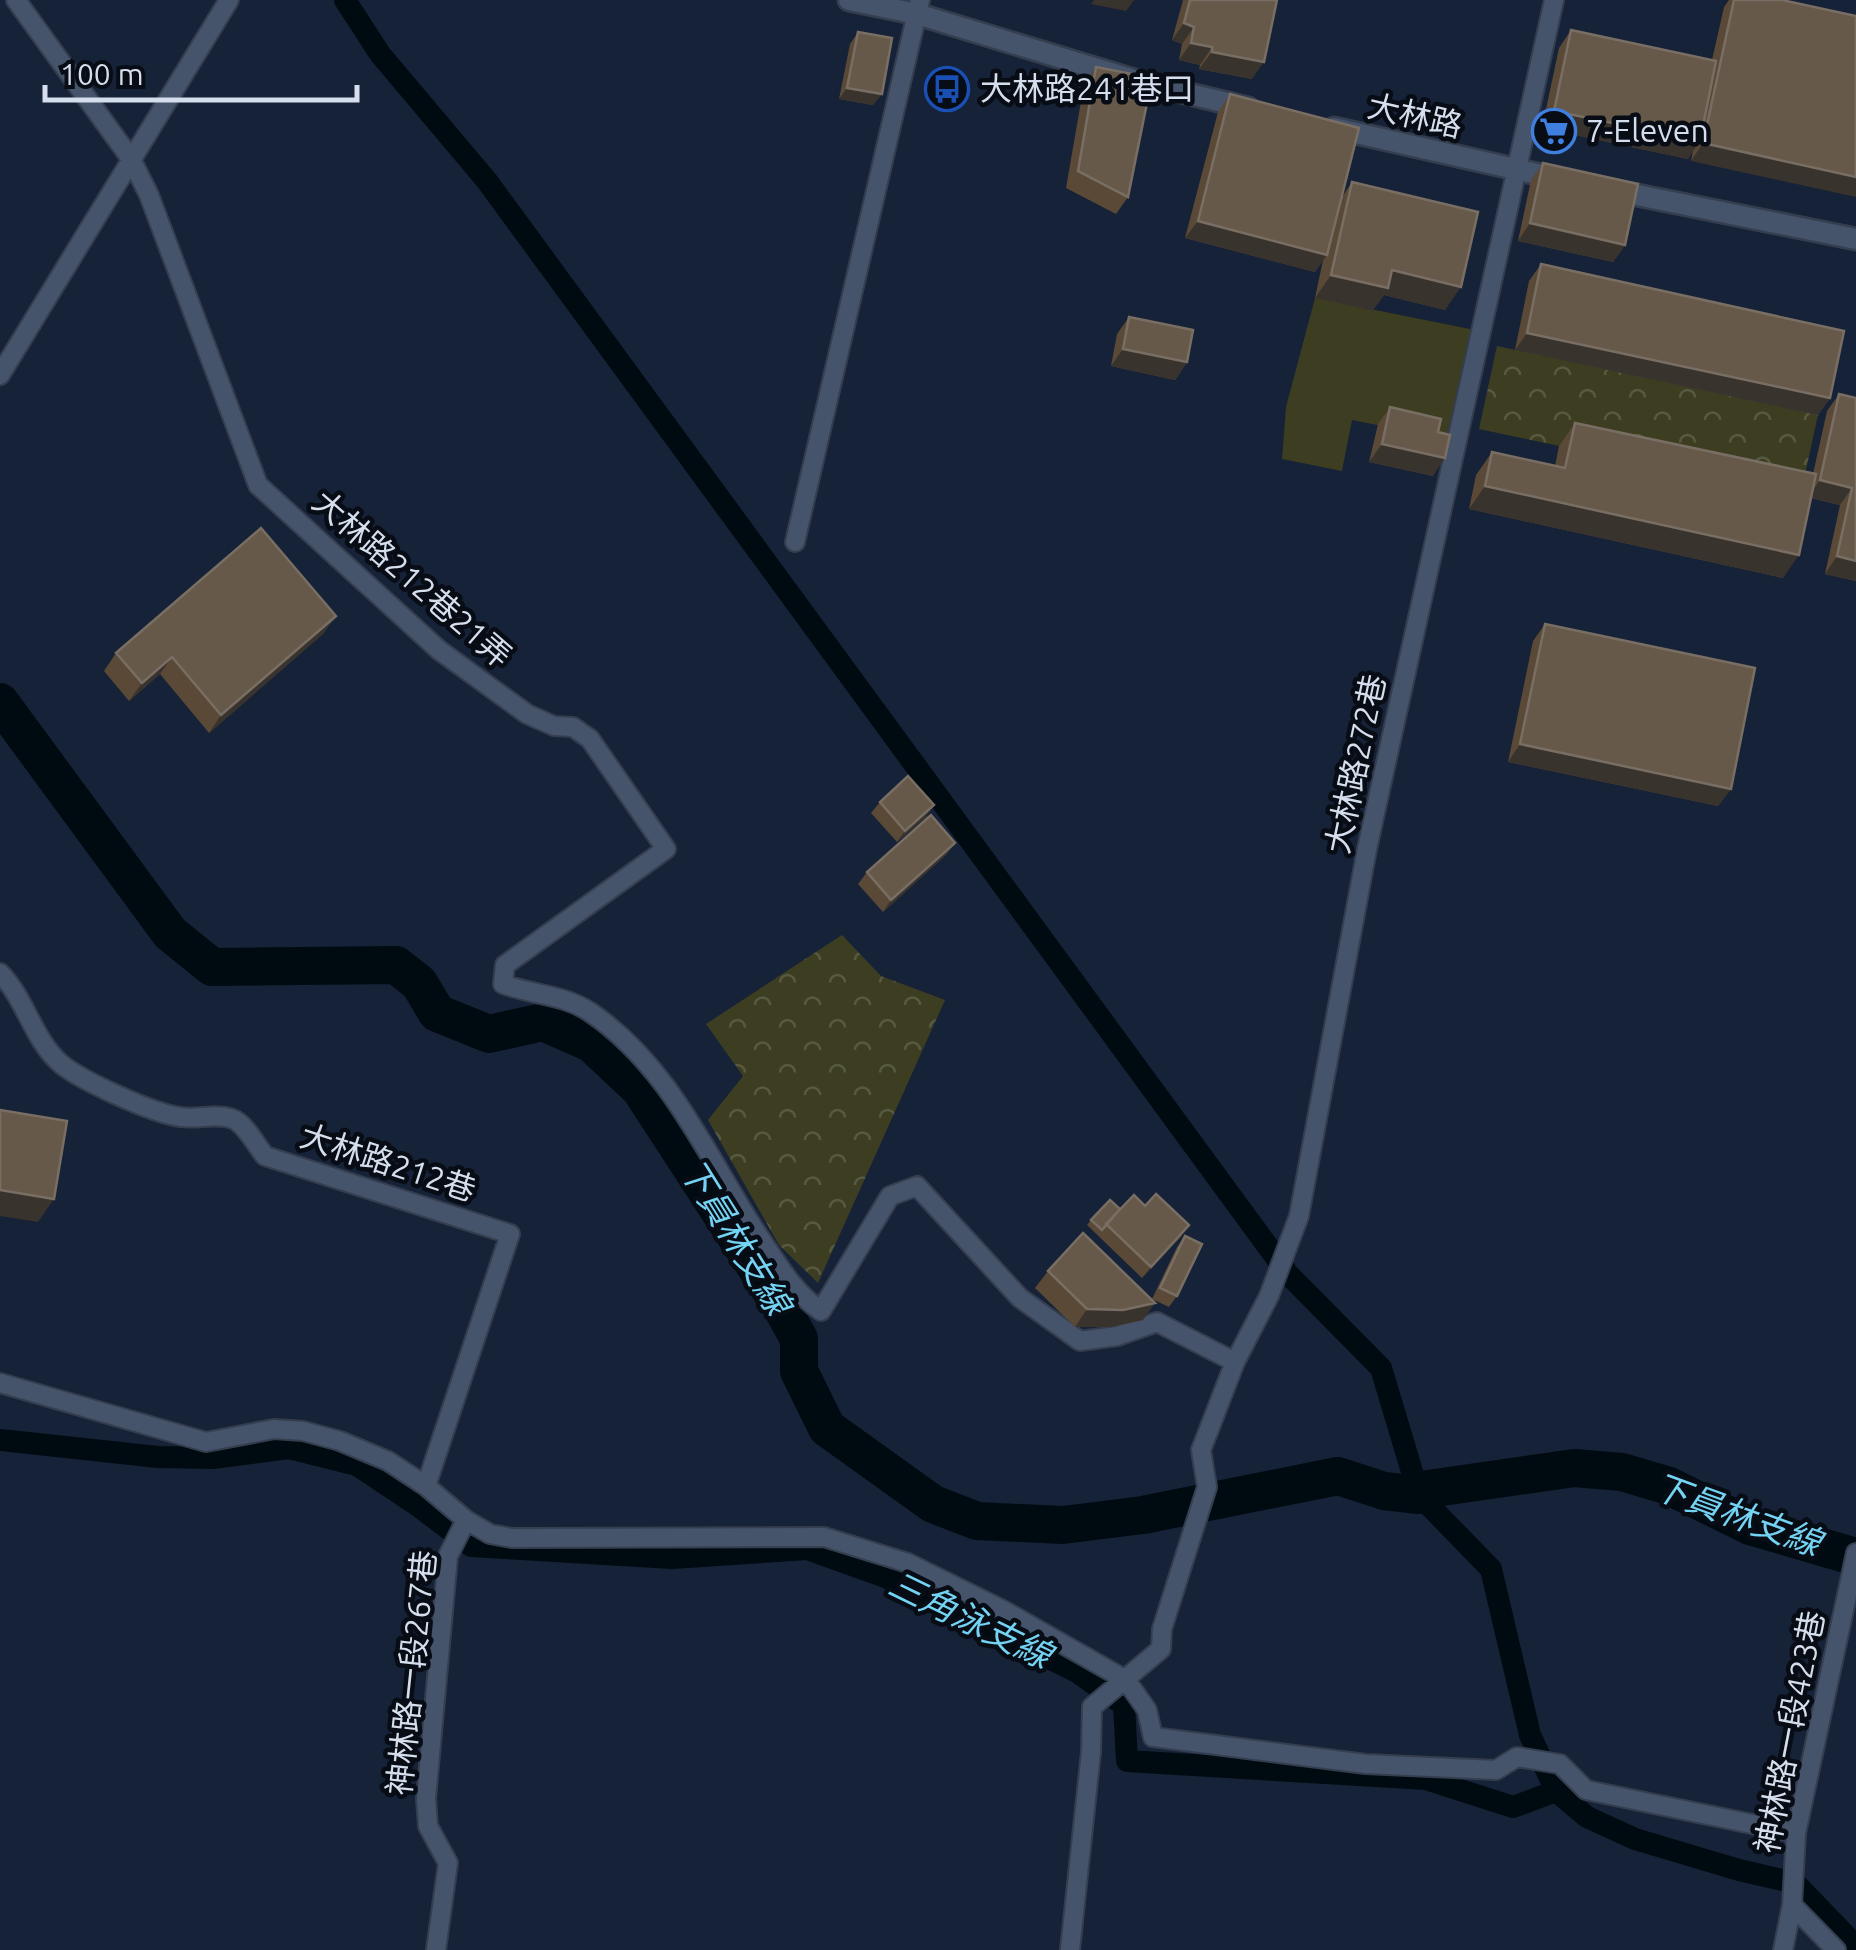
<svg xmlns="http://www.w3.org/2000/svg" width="1856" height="1950" font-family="Ubuntu,'Noto Sans TC',sans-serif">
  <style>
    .forest { fill: url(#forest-crowns) }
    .garden { fill: #3c3d21 }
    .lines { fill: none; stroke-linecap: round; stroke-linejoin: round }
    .canal { stroke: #000b11; stroke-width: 22 }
    .river { stroke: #000b11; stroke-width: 38 }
    .minor-casing { stroke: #353e4f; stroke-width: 22 }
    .tertiary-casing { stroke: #353e4f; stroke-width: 25 }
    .minor { stroke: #45536b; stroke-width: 18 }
    .tertiary { stroke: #45536b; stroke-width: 20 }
    .wall { fill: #5a4936 }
    .shaded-wall { fill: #39332e }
    .building { fill: #675949; stroke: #796e63; stroke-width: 2.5 }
    .labels { text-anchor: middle; stroke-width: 9; stroke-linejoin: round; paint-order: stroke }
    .poi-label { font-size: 32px; fill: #d5deec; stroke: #070c15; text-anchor: start }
    .street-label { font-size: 32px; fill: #d5deec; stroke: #070c15 }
    .water-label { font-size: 35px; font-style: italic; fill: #74d3f3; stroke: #070c15 }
  </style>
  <defs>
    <pattern id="forest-crowns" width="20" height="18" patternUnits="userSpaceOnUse" patternTransform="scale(2.5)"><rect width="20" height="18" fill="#3c3d21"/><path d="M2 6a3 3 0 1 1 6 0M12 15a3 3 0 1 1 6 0" fill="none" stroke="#575941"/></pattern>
  </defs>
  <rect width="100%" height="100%" fill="#162237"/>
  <path class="forest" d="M 1497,346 L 1818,415 L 1800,497 L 1479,429 Z
    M 842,935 L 881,976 L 945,1000 L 818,1283 L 779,1245 L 708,1120 L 743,1076 L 706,1024 Z"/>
  <path class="garden" d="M 1315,298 L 1475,330 L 1452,440 L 1352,420 L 1342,471 L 1282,459 L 1286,407 Z"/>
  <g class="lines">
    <path class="canal" d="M 345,0 L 380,54 L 487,181 L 1288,1274 L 1381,1368 L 1419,1495 L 1491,1569 L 1530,1735 L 1556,1791
      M 0,1440 L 158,1457 L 213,1458 L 289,1448 L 357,1465 L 417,1505 L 471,1546 L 672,1558 L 807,1549 L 885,1577 L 1077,1672 L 1124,1705 L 1127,1761 L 1426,1779 L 1513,1807 L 1556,1791 L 1587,1817 L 1635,1839 L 1739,1870 L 1795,1883 L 1856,1946"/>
    <path class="river" d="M 0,702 L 170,933 L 212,967 L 396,965 L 419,983 L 437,1013 L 489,1034 L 543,1022 L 591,1043 L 640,1089 L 778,1301 L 799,1339 L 799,1371 L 827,1428 L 933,1504 L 977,1521 L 1063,1525 L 1143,1515 L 1338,1476 L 1384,1491 L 1419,1495 L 1428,1489 L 1574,1468 L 1622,1472 L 1669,1486 L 1750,1526 L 1856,1557"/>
    <defs>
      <path id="minor" d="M 16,0 L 131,159 L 149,195 L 258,485 L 439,650 L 527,714 L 554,726 L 573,727 L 590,739 L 666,849 L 505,965 L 503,984 C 532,995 563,994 590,1012 C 670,1066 707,1157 758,1235 C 777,1263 793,1292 821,1311 L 890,1196 L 917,1186 L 1020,1298 L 1080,1341 L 1117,1336 L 1157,1322 L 1235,1362
        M 0,375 L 229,0
        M 795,542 L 920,0
        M 0,973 C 25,998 33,1039 60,1063 C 81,1081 154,1114 181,1117 C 197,1120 220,1112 235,1120 C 247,1127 256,1145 265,1156 L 510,1234 L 426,1486
        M 0,1383 L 206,1442 L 274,1429 L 303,1431 L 340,1441 L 388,1461 L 426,1486 L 466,1520 L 490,1534 L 512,1538 L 824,1537 L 908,1563 L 1003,1610 L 1126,1680 L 1147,1710 L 1153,1737 L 1366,1764 L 1496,1770 L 1517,1757 L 1560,1764 L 1586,1790 L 1796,1833
        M 1792,1905 L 1836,1950
        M 436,1950 L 448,1863 L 428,1826 L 426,1799 L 448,1556 L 466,1520
        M 1070,1950 L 1091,1752 L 1092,1707 L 1161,1649 L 1162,1629 L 1207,1487 L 1201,1450 L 1235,1362 L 1269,1296 L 1299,1216 L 1367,849 L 1554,0
        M 1783,1950 L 1792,1905 L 1796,1833 L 1856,1553"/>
      <path id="tertiary" d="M 849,0 L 917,14 L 1144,83 L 1248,108
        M 1334,128 L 1559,179
        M 1612,190 L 1856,239"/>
    </defs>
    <use href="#minor" class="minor-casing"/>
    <use href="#tertiary" class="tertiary-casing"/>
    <use href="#minor" class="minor"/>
    <use href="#tertiary" class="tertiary"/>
  </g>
  <path class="wall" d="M 1183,0 L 1277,0 L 1252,79 L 1199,69 L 1200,65 L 1179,60 L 1182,44 L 1172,40 Z
    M 1729,0 L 1782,0 L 1856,16 L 1691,161 L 1693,151 L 1688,159 L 1542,128 L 1559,48 L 1571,30 L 1712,60 L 1724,7 Z
    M 858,32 L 873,105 L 839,99 L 850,44 Z
    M 1096,67 L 1128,197 L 1116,214 L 1066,188 L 1084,84 Z
    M 1230,94 L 1342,197 L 1352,182 L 1445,310 L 1384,295 L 1372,311 L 1315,298 L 1323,260 L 1315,272 L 1185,238 L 1218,112 Z
    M 1543,163 L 1625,245 L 1613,262 L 1518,241 L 1531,180 Z
    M 1541,264 L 1830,398 L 1818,415 L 1515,350 L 1529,281 Z
    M 1129,317 L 1187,362 L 1175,380 L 1111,366 L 1117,334 Z
    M 1839,394 L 1856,398 L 1856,581 L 1825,574 L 1840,505 L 1811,498 L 1783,578 L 1469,509 L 1476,475 L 1492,452 L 1555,466 L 1559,446 L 1575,423 L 1813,474 L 1827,411 Z
    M 1390,407 L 1438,432 L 1433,476 L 1369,462 L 1378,424 Z
    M 1545,624 L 1731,789 L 1718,806 L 1508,762 L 1533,641 Z
    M 324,633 L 209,733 L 160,674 L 129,701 L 104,671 L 116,653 Z
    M 880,802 L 926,817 L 897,842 L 871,813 Z
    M 947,854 L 883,912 L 858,884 L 867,872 Z
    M 1120,1209 L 1181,1237 L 1142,1278 L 1087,1225 L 1091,1220 Z
    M 1185,1236 L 1177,1296 L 1169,1307 L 1152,1299 L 1177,1247 Z
    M 1048,1271 L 1143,1320 L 1111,1327 L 1075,1327 L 1035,1288 Z"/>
  <path class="shaded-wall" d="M 1094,0 L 1134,0 L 1126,11 L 1091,4 Z
    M 1184,23 L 1194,27 L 1182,44 L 1172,40 Z
    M 1191,43 L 1212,47 L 1200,65 L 1179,60 Z
    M 1212,52 L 1264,62 L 1252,79 L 1199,69 Z
    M 847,88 L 882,94 L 873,105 L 839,99 Z
    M 1554,111 L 1700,141 L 1688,159 L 1542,128 Z
    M 1703,143 L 1856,177 L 1856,197 L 1691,161 Z
    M 1198,221 L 1327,255 L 1315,272 L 1185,238 Z
    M 1530,223 L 1625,245 L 1613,262 L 1518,241 Z
    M 1392,270 L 1461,287 L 1445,310 L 1384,295 L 1372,311 L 1315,298 L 1331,275 Z
    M 1527,333 L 1830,398 L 1818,415 L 1515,350 Z
    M 1123,349 L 1187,362 L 1175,380 L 1111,366 Z
    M 1382,444 L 1445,458 L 1433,476 L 1369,462 Z
    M 1820,480 L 1852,488 L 1840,505 L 1808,497 Z
    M 1485,486 L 1799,555 L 1783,578 L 1469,509 Z
    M 1837,556 L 1856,561 L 1856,581 L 1825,574 Z
    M 336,616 L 324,633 L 209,733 L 221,715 Z
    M 172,657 L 160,674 L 129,701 L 142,683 Z
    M 1520,744 L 1731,789 L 1718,806 L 1508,762 Z
    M 934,805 L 926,817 L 897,842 L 905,831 Z
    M 955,843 L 947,854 L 883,912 L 891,900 Z
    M 0,1190 L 54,1199 L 38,1222 L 0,1216 Z
    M 1189,1225 L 1181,1237 L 1142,1278 L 1151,1267 Z
    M 1155,1303 L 1143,1320 L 1111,1327 L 1075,1327 L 1087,1309 Z"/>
  <path class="building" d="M 1190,0 L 1277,0 L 1264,62 L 1212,52 L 1212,47 L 1191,43 L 1194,27 L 1184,23 Z
    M 1734,0 L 1782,0 L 1856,16 L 1856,177 L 1703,143 Z
    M 1571,30 L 1716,61 L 1700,141 L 1554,111 Z
    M 858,32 L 892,38 L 882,94 L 847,88 Z
    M 1096,67 L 1152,78 L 1128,197 L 1078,171 Z
    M 1230,94 L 1359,128 L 1327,255 L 1198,221 Z
    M 1543,163 L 1638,184 L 1625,245 L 1530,223 Z
    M 1352,182 L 1478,212 L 1461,287 L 1392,270 L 1388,288 L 1331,275 Z
    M 1541,264 L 1844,331 L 1830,398 L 1527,333 Z
    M 1129,317 L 1193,330 L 1187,362 L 1123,349 Z
    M 1839,394 L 1856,398 L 1856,561 L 1837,556 L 1852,488 L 1820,480 Z
    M 1390,407 L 1441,419 L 1438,432 L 1450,435 L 1445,458 L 1382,444 Z
    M 1575,423 L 1816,474 L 1799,555 L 1485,486 L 1492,452 L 1565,468 Z
    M 261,528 L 336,616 L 221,715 L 172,657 L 142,683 L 116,653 Z
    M 1545,624 L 1755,668 L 1731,789 L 1520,744 Z
    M 908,776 L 934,805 L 905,831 L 880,802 Z
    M 931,815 L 955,843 L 891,900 L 867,872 Z
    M 0,1110 L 67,1121 L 54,1199 L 0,1190 Z
    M 1156,1194 L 1189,1225 L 1151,1267 L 1106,1224 L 1134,1195 L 1145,1206 Z
    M 1110,1200 L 1120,1209 L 1102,1230 L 1091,1220 Z
    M 1083,1233 L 1155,1303 L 1123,1310 L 1087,1309 L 1048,1271 Z
    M 1185,1236 L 1202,1244 L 1177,1296 L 1160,1288 Z"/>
  <defs>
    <symbol id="bus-ring" viewBox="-11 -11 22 22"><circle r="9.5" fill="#070c15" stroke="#1a4fb4" stroke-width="1.5"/><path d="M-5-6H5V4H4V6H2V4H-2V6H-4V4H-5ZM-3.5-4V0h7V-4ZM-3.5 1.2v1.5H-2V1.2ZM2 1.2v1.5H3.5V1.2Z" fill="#1a4fb4"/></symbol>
    <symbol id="supermarket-ring" viewBox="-11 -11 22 22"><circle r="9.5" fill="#070c15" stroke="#3f7fe0" stroke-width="1.5"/><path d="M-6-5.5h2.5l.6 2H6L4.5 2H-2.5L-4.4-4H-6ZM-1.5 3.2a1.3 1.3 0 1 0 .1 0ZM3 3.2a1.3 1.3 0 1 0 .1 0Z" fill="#3f7fe0"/></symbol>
  </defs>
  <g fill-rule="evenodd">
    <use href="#bus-ring" x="922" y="64" width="50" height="50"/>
    <use href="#supermarket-ring" x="1529" y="106" width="50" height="50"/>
  </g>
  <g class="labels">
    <g class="poi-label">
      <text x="980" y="100">大林路241巷口</text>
      <text x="1586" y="142">7-Eleven</text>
    </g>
    <g class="street-label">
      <text transform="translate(1415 116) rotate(13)" y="11">大林路</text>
      <text transform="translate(412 579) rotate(41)" y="11">大林路212巷21弄</text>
      <text transform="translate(1356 764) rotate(-78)" y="11">大林路272巷</text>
      <text transform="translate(388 1163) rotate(18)" y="11">大林路212巷</text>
      <text transform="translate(412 1673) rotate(-84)" y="11">神林路一段267巷</text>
      <text transform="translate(1790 1732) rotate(-79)" y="11">神林路一段423巷</text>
    </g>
    <g class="water-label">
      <text transform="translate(735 1237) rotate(58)" y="12">下員林支線</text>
      <text transform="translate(1737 1515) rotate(20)" y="12">下員林支線</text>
      <text transform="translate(970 1620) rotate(26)" y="12">三角泳支線</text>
    </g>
  </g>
  <path d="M45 85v15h312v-15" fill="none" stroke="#d5deec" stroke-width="5"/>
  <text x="60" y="85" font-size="30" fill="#d5deec" stroke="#070c15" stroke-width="8" paint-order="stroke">100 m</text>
</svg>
